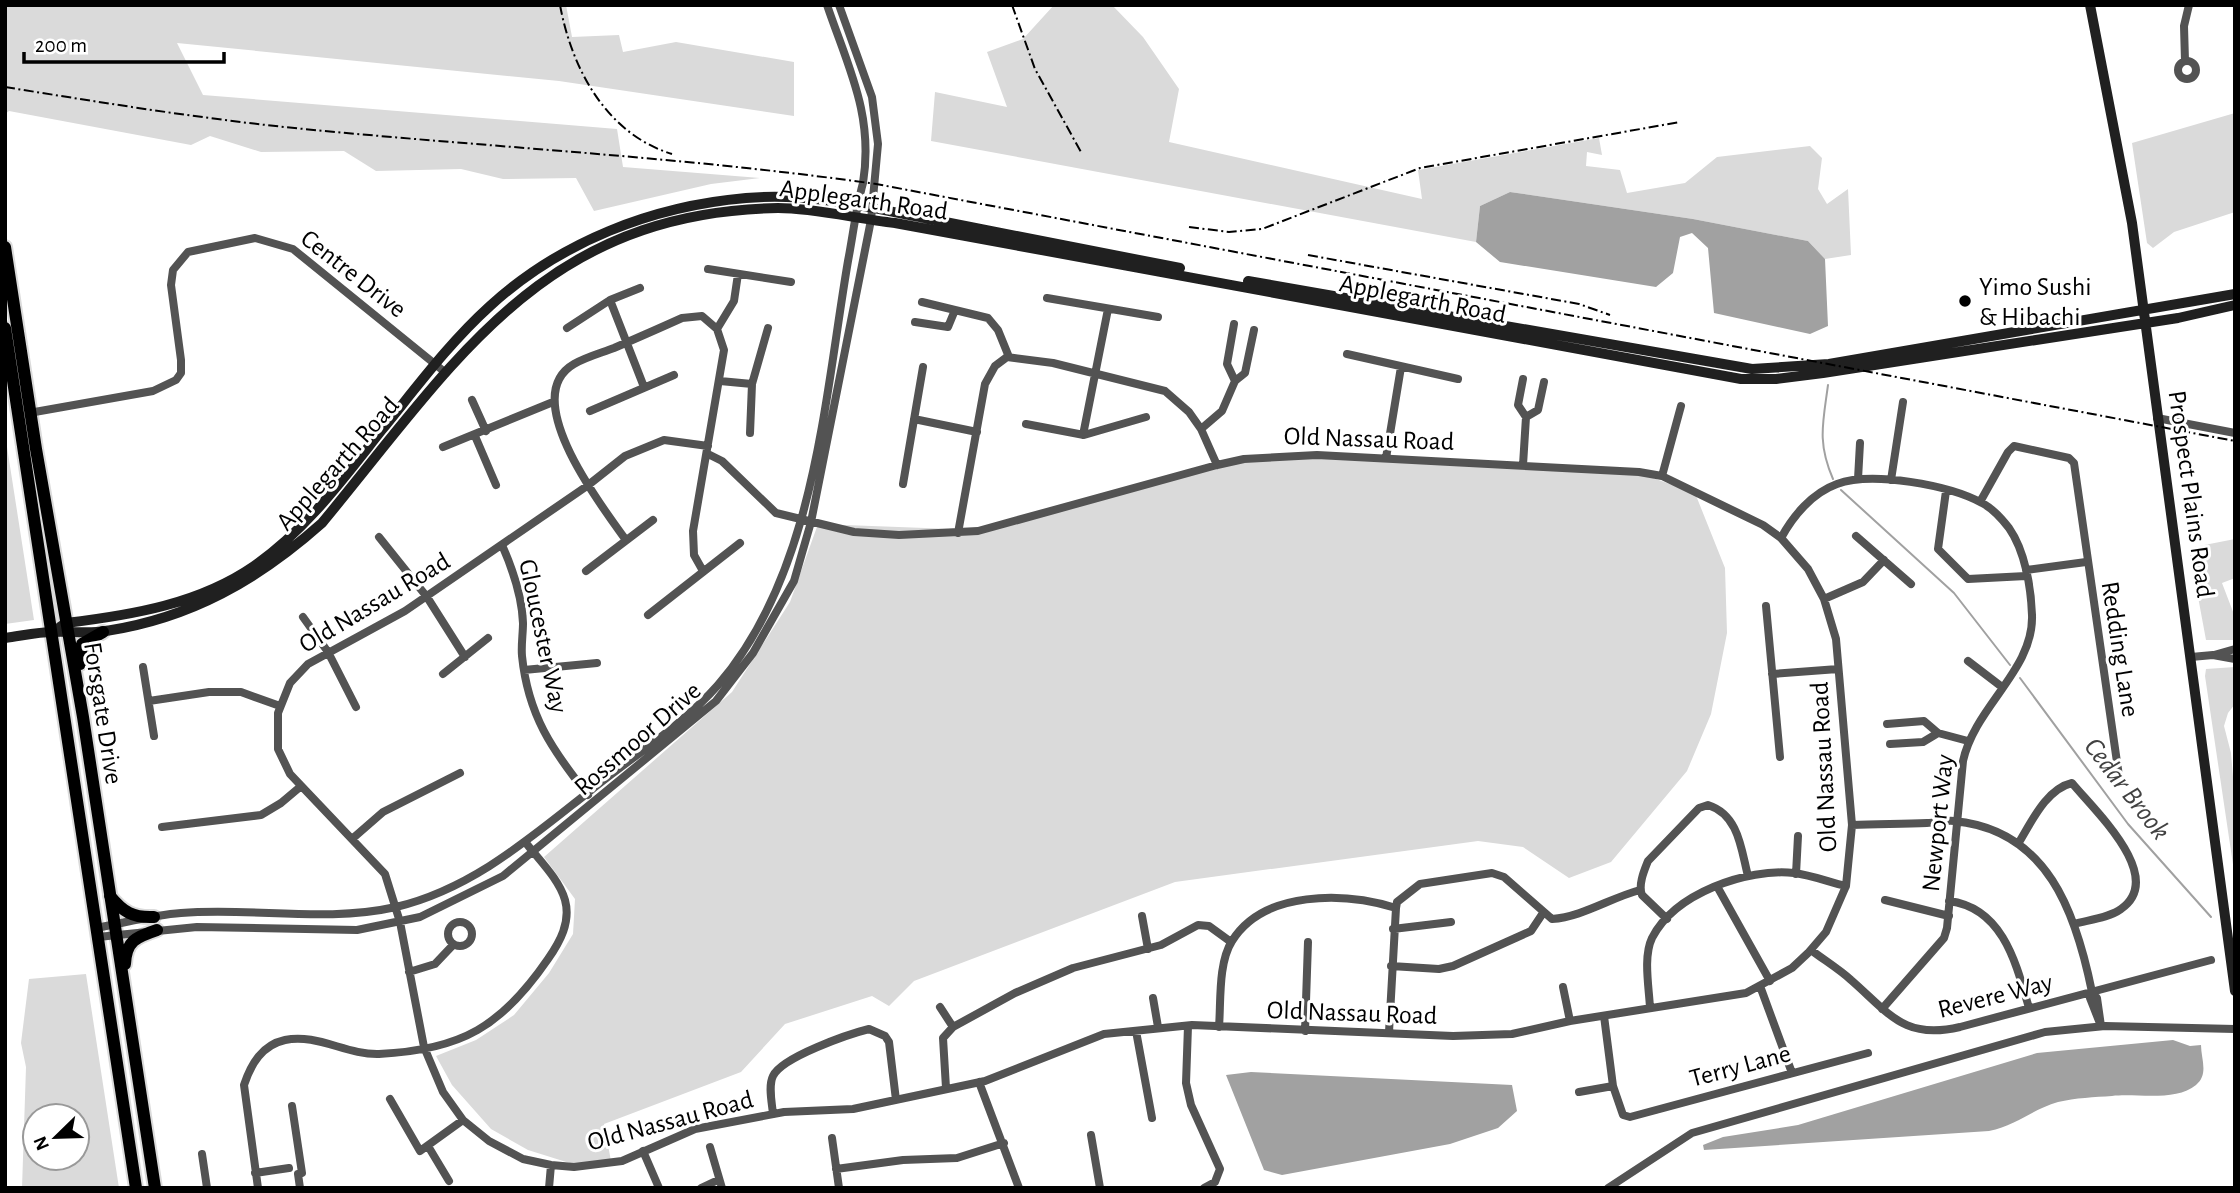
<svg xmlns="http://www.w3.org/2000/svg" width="2240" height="1193" font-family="'Alegreya Sans',sans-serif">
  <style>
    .green { fill: #dadada; fill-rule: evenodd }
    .water { fill: #a1a1a1 }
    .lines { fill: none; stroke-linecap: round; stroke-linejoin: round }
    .stream { stroke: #a1a1a1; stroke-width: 2 }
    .primary-casing { stroke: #dbdbdb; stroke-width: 16 }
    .street { stroke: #535353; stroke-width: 8 }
    .secondary { stroke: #202020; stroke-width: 10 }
    .primary { stroke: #000; stroke-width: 12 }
    .rail { stroke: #000; stroke-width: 2; stroke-dasharray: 10 3.5 2 3.5; stroke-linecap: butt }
    .poi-dot { fill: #000; stroke: #fff; stroke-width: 2.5 }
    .labels { text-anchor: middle; stroke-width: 6; stroke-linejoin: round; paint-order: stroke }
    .street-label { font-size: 26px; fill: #000; stroke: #fff }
    .poi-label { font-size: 26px; fill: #000; stroke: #fff; text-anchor: start }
    .water-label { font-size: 28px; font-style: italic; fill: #424242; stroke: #fff }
  </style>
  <rect width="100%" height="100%" fill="#fff"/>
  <path class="green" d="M 5,5 L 566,5 L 572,37 L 619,35 L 623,52 L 676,42 L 794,62 L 794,116 L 559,81 L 177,43 L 203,95 L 617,129 L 623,167 L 760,178 L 711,184 L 594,211 L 576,178 L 503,179 L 461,169 L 376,171 L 344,151 L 261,152 L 210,136 L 191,145 L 9,111 L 5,114 Z
    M 1054,5 L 1112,5 L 1143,37 L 1179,89 L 1169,142 L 1422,199 L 1418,170 L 1599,138 L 1602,155 L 1587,152 L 1586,166 L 1620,170 L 1627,193 L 1685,183 L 1717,157 L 1810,146 L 1822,158 L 1818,189 L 1827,204 L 1848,189 L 1851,255 L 1825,259 L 1808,241 L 1693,219 L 1510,192 L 1480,206 L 1476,242 L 931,141 L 935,92 L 1007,107 L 987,52 L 1023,39 Z
    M 2235,113 L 2235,212 L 2174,232 L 2153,248 L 2147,243 L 2132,143 Z
    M 5,434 L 34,620 L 5,624 Z
    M 1260,456 L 1625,468 L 1695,493 L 1725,568 L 1727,633 L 1711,714 L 1687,771 L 1611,862 L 1569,878 L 1523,847 L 1478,841 L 1175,882 L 914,981 L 889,1006 L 872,996 L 785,1024 L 741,1072 L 604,1124 L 611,1161 L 579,1166 L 528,1150 L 491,1129 L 452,1085 L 436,1056 L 476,1040 L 514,1015 L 549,973 L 573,934 L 575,899 L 544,857 L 732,692 L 790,602 L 818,524 L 979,530 Z
    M 2235,539 L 2235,578 L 2222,583 L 2235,617 L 2235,640 L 2206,640 L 2189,548 Z
    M 2235,667 L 2235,704 L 2228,713 L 2224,726 L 2231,753 L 2235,801 L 2235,878 L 2205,676 L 2206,669 Z
    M 86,974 L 119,1188 L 22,1188 L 26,1067 L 21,1043 L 29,979 ZM 35,1116 L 77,1116 L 77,1158 L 35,1158 Z"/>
  <path class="water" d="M 1510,192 L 1693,219 L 1808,241 L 1825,259 L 1828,326 L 1810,334 L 1714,313 L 1708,248 L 1692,233 L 1680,237 L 1673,273 L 1656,287 L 1500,262 L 1476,242 L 1480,206 Z
    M 2173,1040 L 2190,1046 L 2201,1045 C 2201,1059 2209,1074 2196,1085 C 2176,1102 2136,1093 2112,1096 C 2095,1097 2075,1098 2058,1102 C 2033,1109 2017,1125 1989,1131 L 1704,1150 L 1703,1145 L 1723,1137 L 1798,1125 L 2037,1053 Z
    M 1251,1072 L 1512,1085 L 1517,1111 L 1498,1128 L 1450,1144 L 1282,1175 L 1264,1170 L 1226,1075 Z"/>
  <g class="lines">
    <path class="stream" d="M 1828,385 C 1823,423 1817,442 1833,479
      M 1841,490 L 1954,593 L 2010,665
      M 2020,678 L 2128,824 L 2211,917"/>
    <defs>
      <path id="primary" d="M 5,247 L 36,449 L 83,717 L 155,1188
        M 5,328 L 136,1188
        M 80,664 L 82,644 L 103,632
        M 110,896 C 123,912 133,918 154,917
        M 125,964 C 126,941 136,937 157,930"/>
    </defs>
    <use href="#primary" class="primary-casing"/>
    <path class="street" d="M2178 70a9 9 0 1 1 18 0a9 9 0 1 1-18 0Z
      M 2185,61 L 2184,26 L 2189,5
      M 708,269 L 791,282
      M 1047,298 L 1158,317
      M 610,300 L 644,387
      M 922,302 L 988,318 L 998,330 L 1009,357
      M 915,322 L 948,327 L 955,310
      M 1234,324 L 1227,364 L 1235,381
      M 567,328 L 610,300 L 640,288
      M 717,329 L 734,301 L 738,274
      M 1347,354 L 1458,379
      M 1523,379 L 1518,405 L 1526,417
      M 720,381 L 752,384
      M 472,400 L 486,431
      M 590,411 L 674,375
      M 29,413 L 153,391 L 176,380 L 181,373 L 181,360 L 171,285 L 173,270 L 188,252 L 255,238 L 293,249 L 446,373
      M 2157,418 L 2235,433
      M 914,419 L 977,432
      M 1026,424 L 1084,435 L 1146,417
      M 1201,429 L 1222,411 L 1235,381 L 1245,373 L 1254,330
      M 750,433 L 752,384 L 768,328
      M 1083,435 L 1108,309
      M 475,436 L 496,485
      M 708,446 L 664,440 L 625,456 L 587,486 L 405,611 L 308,664 L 290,683 L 278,713 L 278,749 L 290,774 L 385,874 L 400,922 L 424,1047 L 443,1092 L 463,1120 L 489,1141 L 523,1159 L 551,1165 L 574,1167 L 622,1161 L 695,1129 L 784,1112 L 853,1109 L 985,1081 L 1104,1034 L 1192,1025 L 1453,1036 L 1512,1034 L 1570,1021 L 1746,993 L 1792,968 L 1808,953 L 1826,932 L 1846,886 L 1852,825 L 1836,639 L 1824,599 L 1808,569 L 1781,538 L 1763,525 L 1662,476 L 1639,472 L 1317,455 L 1244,459 L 1217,465 L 978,531 L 899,535 L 854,532 L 776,513 L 722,461 L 708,454
      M 443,447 L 553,402
      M 1386,458 L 1401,367
      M 1523,465 L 1526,417 L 1538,410 L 1544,382
      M 1662,476 L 1681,406
      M 1858,479 L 1860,443
      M 1891,480 L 1903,402
      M 903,484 L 923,367
      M 1946,491 L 1938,549 L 1968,579 L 2026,576
      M 1980,502 L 2008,452 L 2014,446 L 2069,458 L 2074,463 L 2120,783
      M 958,533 L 985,384 L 995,366 L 1007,357 L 1053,363 L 1165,391 L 1189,412 L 1201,429 L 1217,465
      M 1856,536 L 1911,584
      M 379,537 L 427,597 L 465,657
      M 1781,538 C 1793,516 1812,493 1837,484 C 1872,471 1949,485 1982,503 C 1992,508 2002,519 2009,528 C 2025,551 2031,587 2032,615 C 2034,670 1975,706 1963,761 L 1947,928 L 1944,938 L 1882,1009
      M 626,540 C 602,507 517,397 574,364 C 586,357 601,353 614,348 C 637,338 660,328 682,318 L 702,316 L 717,329 L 724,350 L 693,531 L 694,555 L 703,571
      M 502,545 C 513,570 522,596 523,623 C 523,634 521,645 522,656 C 528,715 552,750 588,795
      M 2026,570 L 2086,562
      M 586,571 L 653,520
      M 1824,599 L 1863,582 L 1884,560
      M 1766,606 L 1780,757
      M 648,615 L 740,543
      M 303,617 L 328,652 L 356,707
      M 2214,655 L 2235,649
      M 2191,657 L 2213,655 L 2235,659
      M 1968,661 L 2002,687
      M 143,667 L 154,736
      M 524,670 L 597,663
      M 443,674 L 488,638
      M 1772,674 L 1838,669
      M 149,701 L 209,692 L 241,692 L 280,706
      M 1887,724 L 1924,721 L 1938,733 L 1968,741
      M 1890,744 L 1923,742 L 1938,733
      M 1852,825 C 1877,824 1902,824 1927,823 C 1936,823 1945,820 1954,821 C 2048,830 2076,913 2092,992
      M 162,827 L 261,815 L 281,803 L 300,787
      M 352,839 L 383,812 L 460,773
      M 2018,844 C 2031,823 2046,789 2072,783 C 2094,810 2167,877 2121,909 C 2109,918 2088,920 2074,924
      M 1796,874 L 1798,836
      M 1718,888 L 1770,981
      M 1885,900 L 1949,916
      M 1949,901 C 2003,908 2016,963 2029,1008
      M 1142,916 L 1148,949
      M 1667,919 L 1642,895 C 1638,885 1644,871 1648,861 L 1699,808 L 1708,805 C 1739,815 1741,849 1748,876
      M448 934a12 12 0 1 1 24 0a12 12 0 1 1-24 0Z
      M 96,928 C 124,923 153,915 181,913 C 253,907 325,923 396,907 C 472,889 530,838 590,791 C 632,757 682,726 718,685 C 815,573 824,401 848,261 C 853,235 856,208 863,183 C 874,115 848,67 827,5
      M 1393,929 L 1451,922
      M 98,937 L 197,927 L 357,930 L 420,917 L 503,876 L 716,701 L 753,653 L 794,581 L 811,522 L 871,220 L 878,144 L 872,97 L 839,5
      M 1811,950 C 1824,960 1839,969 1851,980 C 1890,1014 1904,1040 1960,1027 L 2211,960
      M 1391,966 L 1439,969 L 1453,966 L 1531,931 L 1543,913
      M 409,972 L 435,964 L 453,945
      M 1760,986 L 1792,1073
      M 1563,987 L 1570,1021
      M 2092,992 L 2097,998 L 2101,1026 L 2090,998 Z
      M 1153,998 L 1158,1027
      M 940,1007 L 953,1027
      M 1650,1008 C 1649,987 1643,957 1652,938 C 1675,893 1747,868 1794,873 C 1811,875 1829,882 1846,886
      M 1604,1016 L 1613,1086 L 1623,1115 L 1630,1117 L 1868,1053
      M 1188,1026 L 1186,1083 L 1191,1105 L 1220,1169 L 1215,1182 L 1204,1188
      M 1219,1027 C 1221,1002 1218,963 1232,941 C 1264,890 1344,892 1396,908
      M 1136,1031 L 1152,1118
      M 1305,1031 L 1308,942
      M 1389,1032 L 1396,908 L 1397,902 L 1420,884 L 1492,873 L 1504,877 L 1552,919 C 1582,917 1610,898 1640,890
      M 979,1082 L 1019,1188
      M 946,1088 L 943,1038 L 953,1027 L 1015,993 L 1073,968 L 1161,945 L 1198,925 L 1209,926 L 1231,942
      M 1579,1092 L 1613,1086
      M 390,1099 L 420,1151 L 463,1120
      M 292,1106 L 302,1173 L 298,1174 L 300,1188
      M 773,1114 C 772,1103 768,1086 773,1076 C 782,1057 849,1034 869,1029 L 885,1036 L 889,1042 L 896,1100
      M 1091,1135 L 1100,1188
      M 832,1138 L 839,1188
      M 428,1146 L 449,1181
      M 710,1147 L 722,1188
      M 643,1151 L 659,1188
      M 202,1154 L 207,1188
      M 836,1169 L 903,1160 L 957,1158 L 1004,1143
      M 255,1173 L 289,1168
      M 258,1188 L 244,1085 C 251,1064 262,1045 285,1040 C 316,1033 347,1055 379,1054 C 462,1050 502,1026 548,959 C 560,942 571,922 565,900 C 559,879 539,860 526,843
      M 549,1188 L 551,1165
      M 701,1188 L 718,1180
      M 1608,1188 L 1692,1133 L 2045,1032 L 2105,1026 L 2235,1029"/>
    <path class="secondary" d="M 2090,5 L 2132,223 L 2235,991
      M 1248,281 L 1752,369 L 1829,364 L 2235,294
      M 60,627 L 66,623 C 132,615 199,604 254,566 C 306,530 343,479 381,431 C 416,388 449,343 490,306 C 560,242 652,206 746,198 C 812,192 870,208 935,220 C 1017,236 1099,252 1180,268
      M 5,638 C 21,636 37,632 53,632 C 70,631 88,634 106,631 C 191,618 258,580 322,523 C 456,361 543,212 778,208 C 816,208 857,219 895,223 L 1741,379 L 1776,379 L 1823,373 L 2178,318 L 2235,305"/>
    <use href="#primary" class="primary"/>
    <path class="rail" d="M 560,5 C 572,70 607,134 672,154
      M 1012,5 L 1035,69 L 1081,152
      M 5,87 C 98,102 191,117 284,127 C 481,147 679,156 876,184 L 2235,441
      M 1189,227 L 1229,232 L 1262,229 L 1420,168 L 1680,122
      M 1308,255 L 1579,304 L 1610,315"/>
  </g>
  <circle class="poi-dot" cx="1965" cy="301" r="7"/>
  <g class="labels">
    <g class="street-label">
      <text transform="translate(864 199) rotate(8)" y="9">Applegarth Road</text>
      <text transform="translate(354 273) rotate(38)" y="9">Centre Drive</text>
      <text transform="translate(1423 298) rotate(11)" y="9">Applegarth Road</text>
      <text transform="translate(1369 438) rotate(2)" y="9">Old Nassau Road</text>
      <text transform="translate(337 463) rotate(-48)" y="9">Applegarth Road</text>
      <text transform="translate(2192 494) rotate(82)" y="9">Prospect Plains Road</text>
      <text transform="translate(374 602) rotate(-31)" y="9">Old Nassau Road</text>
      <text transform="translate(544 636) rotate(78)" y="9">Gloucester Way</text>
      <text transform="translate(2121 649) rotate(81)" y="9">Redding Lane</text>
      <text transform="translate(104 713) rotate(81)" y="9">Forsgate Drive</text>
      <text transform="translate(637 738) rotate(-41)" y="9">Rossmoor Drive</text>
      <text transform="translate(1823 767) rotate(-93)" y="9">Old Nassau Road</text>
      <text transform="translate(1937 823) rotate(-84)" y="9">Newport Way</text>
      <text transform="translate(1995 995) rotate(-14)" y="9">Revere Way</text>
      <text transform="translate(1352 1012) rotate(2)" y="9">Old Nassau Road</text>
      <text transform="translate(1740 1065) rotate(-15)" y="9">Terry Lane</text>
      <text transform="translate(670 1120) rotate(-15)" y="9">Old Nassau Road</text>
    </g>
    <g class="poi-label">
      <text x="1979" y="295">Yimo Sushi<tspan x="1979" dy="30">&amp; Hibachi</tspan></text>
    </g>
    <g class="water-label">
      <text transform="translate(2128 788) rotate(52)" y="10">Cedar Brook</text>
    </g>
  </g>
  <rect width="2240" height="1193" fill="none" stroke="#000000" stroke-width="14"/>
  <g transform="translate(56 1137) rotate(247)"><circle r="33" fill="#ffffff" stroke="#999999" stroke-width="2"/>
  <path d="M0-5L12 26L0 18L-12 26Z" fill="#000000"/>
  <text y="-10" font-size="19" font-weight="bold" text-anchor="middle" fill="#000000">N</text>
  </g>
  <path d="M24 52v10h200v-10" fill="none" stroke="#000000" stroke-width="3.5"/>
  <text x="35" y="52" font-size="21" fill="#000000" stroke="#ffffff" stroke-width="5" paint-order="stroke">200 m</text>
</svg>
